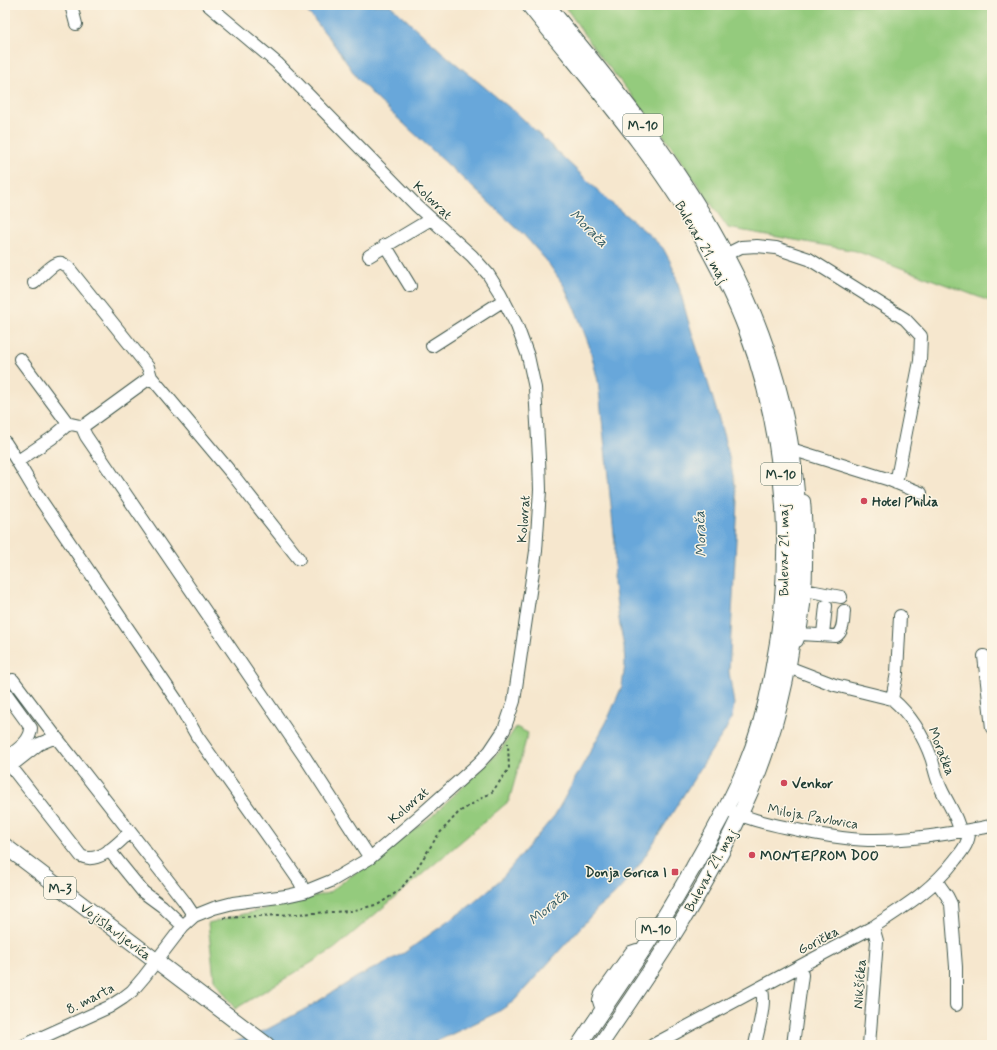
<svg xmlns="http://www.w3.org/2000/svg" width="997" height="1050" font-family="Mynerve,sans-serif">
  <style>
    .green { fill: #94cb7d; stroke: #5a8458 }
    .water { fill: #67a7da; stroke: #437287 }
    .lines { fill: none; stroke-linecap: round; stroke-linejoin: round }
    .minor-casing { stroke: #3f564b; stroke-width: 14 }
    .major-casing { stroke: #3f564b; stroke-width: 17 }
    .path { stroke: #3f564b; stroke-width: 2; stroke-dasharray: 3 3; stroke-linecap: butt }
    .minor { stroke: #fff; stroke-width: 12 }
    .major { stroke: #fff; stroke-width: 15 }
    .poi-dot { fill: #d1495b; stroke: #fcf5e5; stroke-width: 1.5 }
    .labels { text-anchor: middle; stroke-width: 3; stroke-linejoin: round; paint-order: stroke }
    .shield { fill: #fcf5e5; stroke: #617469; stroke-width: 1 }
    .shield-label { font-size: 13px; font-weight: bold; fill: #1f3d34 }
    .street-label { font-size: 14px; fill: #1f3d34; stroke: #fcf5e5 }
    .poi-label { font-size: 14px; font-weight: bold; fill: #1f3d34; stroke: #fcf5e5; text-anchor: start }
    .water-label { font-size: 15px; font-style: italic; fill: #355d66; stroke: #fcf5e5 }
  </style>
  <rect width="100%" height="100%" fill="#fcf5e5"/>
  <filter id="ink" filterUnits="userSpaceOnUse"><feTurbulence type="fractalNoise" baseFrequency=".025" numOctaves="2"/><feDisplacementMap in="SourceGraphic" scale="8" xChannelSelector="R" yChannelSelector="G"/><feConvolveMatrix kernelMatrix="1 2 1 2 8 2 1 2 1" color-interpolation-filters="sRGB"/></filter>
  <filter id="wash" filterUnits="userSpaceOnUse"><feTurbulence type="fractalNoise" baseFrequency=".012" numOctaves="4" result="noise"/><feDisplacementMap in="SourceGraphic" scale="16" xChannelSelector="R" yChannelSelector="G"/><feGaussianBlur stdDeviation="0.9" result="paint"/><feColorMatrix in="noise" values="0 0 0 0 0 0 0 0 0 0 0 0 0 0 0 0 0 1.4 0 .05"/><feComposite in="paint" operator="in"/></filter>
  <g filter="url(#wash)">
    <rect width="100%" height="100%" fill="#f6e7ce"/>
    <path class="green" d="M 564,5 L 992,5 L 992,302 L 856,251 L 728,228 L 661,132 L 596,51 Z
      M 516,727 L 528,733 L 509,801 L 334,949 L 235,1009 L 214,979 L 208,923 L 328,893 L 431,817 L 500,751 Z"/>
    <path class="water" d="M 300,5 L 390,5 L 443,53 L 521,117 L 611,203 L 646,232 L 663,248 L 671,263 L 676,277 C 682,296 686,315 692,333 C 710,389 729,445 738,502 L 729,672 L 734,704 L 732,717 L 725,731 L 712,750 L 640,864 L 626,882 L 614,895 L 598,908 L 514,1001 L 498,1012 L 429,1045 L 227,1045 L 268,1029 L 307,1008 L 357,977 L 404,953 L 471,905 L 500,880 L 555,815 L 607,721 L 622,686 L 625,665 L 624,647 L 618,614 L 614,583 L 615,544 L 598,381 L 589,345 L 577,314 L 564,286 L 546,260 L 523,234 L 377,99 L 358,79 L 333,43 L 313,18 Z"/>
  </g>
  <g filter="url(#ink)">
    <g class="lines">
      <defs>
        <path id="minor" d="M 71,5 L 76,24
          M 385,245 L 410,286
          M 369,256 L 431,219
          M 719,258 L 741,247 L 757,246 L 776,248 L 809,259 L 905,319 L 921,336 L 920,361 L 896,483
          M 432,346 L 504,300
          M 20,359 L 69,425
          M 151,377 L 233,475 L 299,559
          M 82,427 L 86,436 L 306,759 L 370,858
          M 5,442 C 17,460 27,478 38,496 L 177,701 L 197,736 L 282,856 L 300,882 L 304,892
          M 791,449 L 887,479 L 921,493
          M 18,461 L 52,438 L 66,426 L 71,424 L 80,426 L 85,425 L 151,377 L 148,367 L 68,267 C 67,267 63,264 62,263 C 54,261 40,278 34,283
          M 805,590 L 841,597
          M 800,634 L 836,636 C 844,631 843,620 844,611
          M 823,634 L 826,606
          M 797,641 C 802,630 802,617 804,605 C 807,570 807,535 804,501
          M 984,656 L 992,728
          M 788,667 L 835,685 L 892,699 C 911,715 924,737 932,760 C 934,768 936,776 939,784 C 945,800 957,814 960,831
          M 13,680 L 56,737 L 184,901 L 194,916
          M 5,692 L 31,728 C 31,742 15,751 5,759
          M 892,699 L 897,673 L 900,616
          M 5,759 L 81,856 C 99,865 118,843 130,832
          M 11,766 L 39,744 L 56,737
          M 726,809 C 747,819 766,823 789,828 C 815,834 841,839 868,840 C 910,841 951,833 992,826
          M 109,850 L 143,892 L 162,906 L 183,926
          M 937,882 L 947,896 L 951,904 L 956,967 L 956,1005
          M 602,1010 L 599,1001 L 601,994 L 631,952 L 637,950 L 642,951
          M 25,1045 L 109,1007 L 123,998 L 132,991 L 144,977 L 183,926 L 194,916 L 214,908 L 233,903 L 286,896 L 304,892 L 331,881 L 370,858 L 423,813 L 479,763 L 490,751 L 504,730 L 514,701 L 536,551 L 540,490 L 539,458 L 535,388 L 528,356 L 517,326 L 500,293 L 488,274 L 472,256 L 417,206 L 277,63 L 208,5
          M 653,1045 L 873,927 C 905,906 931,891 955,860 C 962,851 970,842 969,830
          M 755,1045 C 758,1029 767,1001 761,987
          M 793,1045 L 802,975 L 800,966
          M 869,1045 L 877,941 L 873,927"/>
        <path id="major" d="M 529,5 C 586,77 651,149 697,229 C 715,261 733,294 746,329 C 787,439 795,560 772,674 C 766,707 757,739 744,770 C 730,804 711,836 693,868 C 681,888 670,909 657,928 C 632,968 605,1006 579,1045
          M 547,5 C 606,77 666,149 712,230 C 736,272 757,317 771,363 C 817,510 806,678 739,817 C 701,898 650,972 600,1045
          M 5,846 L 267,1045"/>
      </defs>
      <use href="#minor" class="minor-casing"/>
      <use href="#major" class="major-casing"/>
      <path class="path" d="M 223,918 L 351,911 L 379,904 L 400,890 L 417,868 L 438,835 L 459,812 L 492,792 L 509,769 L 508,743"/>
      <use href="#minor" class="minor"/>
      <use href="#major" class="major"/>
    </g>
  </g>
  <g class="poi-dot">
    <circle cx="864" cy="501" r="4"/>
    <circle cx="784" cy="783" r="4"/>
    <circle cx="752" cy="855" r="4"/>
    <rect x="671" y="868" width="8" height="8" rx="2"/>
  </g>
  <g class="labels">
    <g class="shield">
      <rect x="623" y="114" width="40" height="22" rx="3"/>
      <rect x="761" y="463" width="40" height="22" rx="3"/>
      <rect x="44" y="877" width="32" height="22" rx="3"/>
      <rect x="636" y="918" width="40" height="22" rx="3"/>
    </g>
    <g class="shield-label">
      <text x="643" y="130">M-10</text>
      <text x="781" y="479">M-10</text>
      <text x="60" y="893">M-3</text>
      <text x="656" y="934">M-10</text>
    </g>
    <g class="street-label">
      <text transform="translate(433 200) rotate(44)" y="5">Kolovrat</text>
      <text transform="translate(702 242) rotate(60)" y="5">Bulevar 21. maj</text>
      <text transform="translate(523 519) rotate(-86)" y="5">Kolovrat</text>
      <text transform="translate(783 550) rotate(-90)" y="5">Bulevar 21. maj</text>
      <text transform="translate(942 751) rotate(68)" y="5">Moračka</text>
      <text transform="translate(408 805) rotate(-41)" y="5">Kolovrat</text>
      <text transform="translate(813 816) rotate(10)" y="5">Miloja Pavlovica</text>
      <text transform="translate(710 870) rotate(-61)" y="5">Bulevar 21. maj</text>
      <text transform="translate(116 931) rotate(37)" y="5">Vojislavljevića</text>
      <text transform="translate(818 940) rotate(-28)" y="5">Gorička</text>
      <text transform="translate(859 984) rotate(-86)" y="5">Nikšićka</text>
      <text transform="translate(90 998) rotate(-27)" y="5">8. marta</text>
    </g>
    <g class="poi-label">
      <text x="872" y="506">Hotel Philia</text>
      <text x="792" y="788">Venkor</text>
      <text x="760" y="860">MONTEPROM DOO</text>
      <text x="667" y="877" text-anchor="end">Donja Gorica I</text>
    </g>
    <g class="water-label">
      <text transform="translate(589 228) rotate(44)" y="5">Morača</text>
      <text transform="translate(700 534) rotate(-93)" y="5">Morača</text>
      <text transform="translate(548 907) rotate(-40)" y="5">Morača</text>
    </g>
  </g>
  <rect width="997" height="1050" fill="none" stroke="#fcf5e5" stroke-width="20"/>
</svg>
